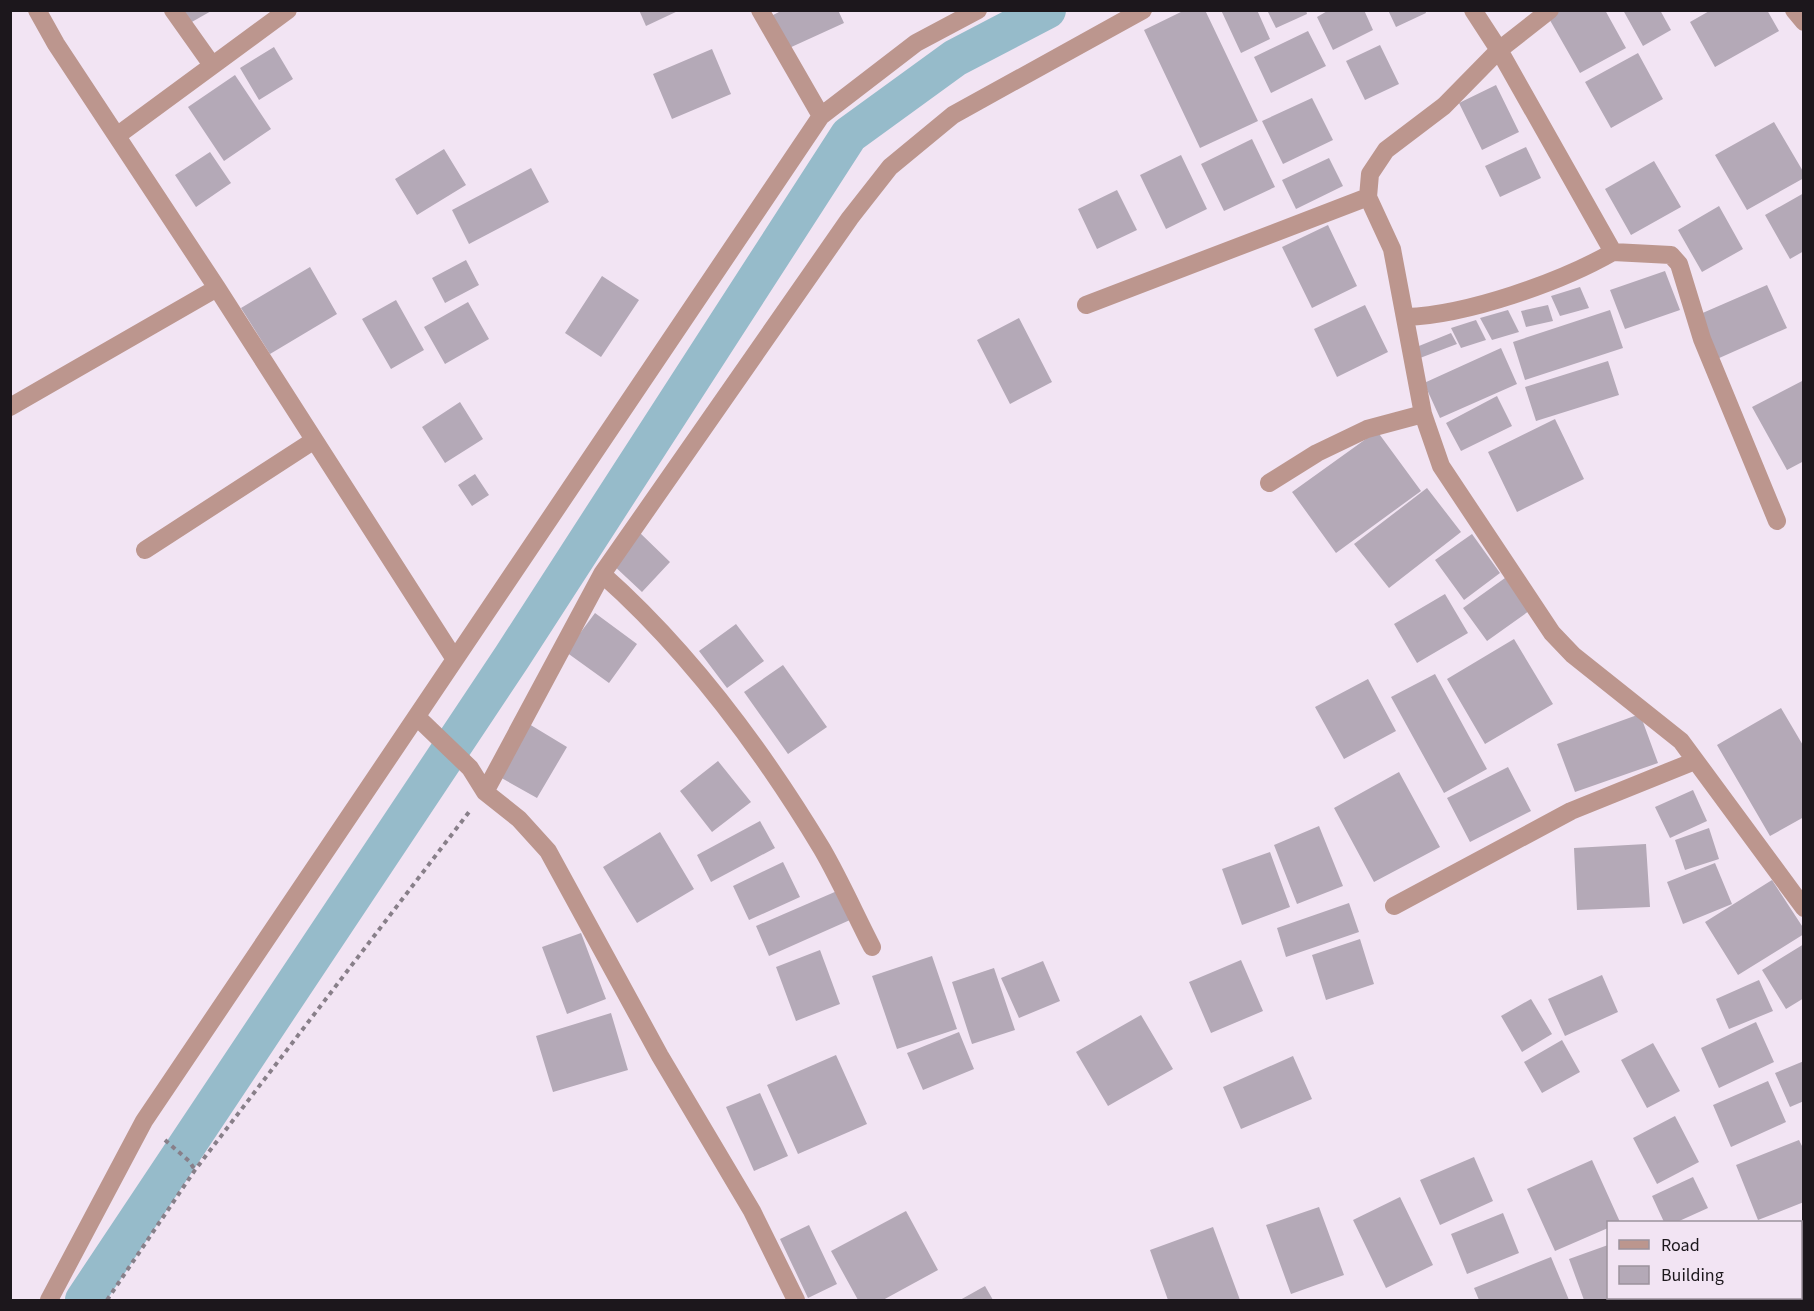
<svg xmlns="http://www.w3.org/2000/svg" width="1814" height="1311" font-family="'Source Sans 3',sans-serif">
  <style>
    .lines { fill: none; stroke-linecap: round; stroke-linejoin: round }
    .canal { stroke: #96bbca; stroke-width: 38 }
    .building { fill: #b4a9b7 }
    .path { stroke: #887f89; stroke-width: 4; stroke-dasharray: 4.5 4.5; stroke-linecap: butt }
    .minor { stroke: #bc968e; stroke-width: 18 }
  </style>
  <rect width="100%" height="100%" fill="#f2e4f3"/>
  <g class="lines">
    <path class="canal" d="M 84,1300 L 512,657 L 849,135 L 955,58 L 1047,10"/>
  </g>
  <path class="building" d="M 183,10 L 213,10 L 190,23 Z
    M 639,10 L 680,10 L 646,26 Z
    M 783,10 L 838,10 L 844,23 L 787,49 L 771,16 Z
    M 1185,10 L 1205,10 L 1258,121 L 1200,148 L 1144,30 Z
    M 1221,10 L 1257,10 L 1270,39 L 1241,53 Z
    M 1267,10 L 1306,10 L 1307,14 L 1276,28 Z
    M 1329,10 L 1364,10 L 1373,30 L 1333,50 L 1317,17 Z
    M 1388,10 L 1425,10 L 1426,13 L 1396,27 Z
    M 1555,10 L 1605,10 L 1626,48 L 1580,73 L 1547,15 Z
    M 1623,10 L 1660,10 L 1671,30 L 1643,46 Z
    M 1711,10 L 1767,10 L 1779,31 L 1715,67 L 1690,22 Z
    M 1308,31 L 1326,66 L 1271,93 L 1254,57 Z
    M 1380,45 L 1399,84 L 1365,100 L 1346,61 Z
    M 274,47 L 293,79 L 259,100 L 240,68 Z
    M 712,49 L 731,94 L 672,119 L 653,74 Z
    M 1638,53 L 1663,99 L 1611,128 L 1585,82 Z
    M 235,75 L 271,129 L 224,161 L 188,107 Z
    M 1496,85 L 1519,132 L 1482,150 L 1459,103 Z
    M 1312,98 L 1333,140 L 1283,164 L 1262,121 Z
    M 1774,122 L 1804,173 L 1804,178 L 1747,210 L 1715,155 Z
    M 1252,139 L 1275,187 L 1224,211 L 1201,164 Z
    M 1526,147 L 1541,178 L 1500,197 L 1485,166 Z
    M 444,149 L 466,185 L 417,215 L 395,179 Z
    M 210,152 L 231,183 L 196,207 L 175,175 Z
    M 1181,155 L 1207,209 L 1166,229 L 1140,175 Z
    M 1329,158 L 1343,186 L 1296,209 L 1282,180 Z
    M 1654,161 L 1681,207 L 1631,235 L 1605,189 Z
    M 531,168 L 549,202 L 469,244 L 452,210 Z
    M 1117,190 L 1137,230 L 1097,249 L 1078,209 Z
    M 1804,193 L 1804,251 L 1790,259 L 1765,215 Z
    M 1719,206 L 1743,249 L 1702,272 L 1678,230 Z
    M 1328,225 L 1357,286 L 1312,308 L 1282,247 Z
    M 466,260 L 479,285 L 445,303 L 432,278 Z
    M 310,267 L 337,314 L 270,354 L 241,308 Z
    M 1665,271 L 1680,310 L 1625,329 L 1610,290 Z
    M 602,276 L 639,300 L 601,357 L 565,333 Z
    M 1767,285 L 1787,328 L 1717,359 L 1698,315 Z
    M 1580,287 L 1589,308 L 1560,316 L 1551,296 Z
    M 396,300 L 424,350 L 391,369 L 362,319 Z
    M 468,302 L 489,339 L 445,364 L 424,327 Z
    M 1365,305 L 1388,352 L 1337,377 L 1314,329 Z
    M 1548,305 L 1553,321 L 1526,327 L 1521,311 Z
    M 1508,310 L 1519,332 L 1492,340 L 1480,318 Z
    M 1610,310 L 1623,348 L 1525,380 L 1513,342 Z
    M 1019,318 L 1052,382 L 1010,404 L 977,340 Z
    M 1476,320 L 1486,340 L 1461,348 L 1451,328 Z
    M 1451,333 L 1457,344 L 1420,358 L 1414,348 Z
    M 1501,348 L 1517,384 L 1440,418 L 1424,383 Z
    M 1608,361 L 1619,395 L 1536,421 L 1525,387 Z
    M 1804,380 L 1804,461 L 1787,470 L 1752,407 Z
    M 1497,396 L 1512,426 L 1461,451 L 1446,423 Z
    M 460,402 L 483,439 L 445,463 L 422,427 Z
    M 1555,419 L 1584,479 L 1517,512 L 1488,452 Z
    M 1377,431 L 1421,491 L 1336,553 L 1292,492 Z
    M 475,474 L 489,495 L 472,506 L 458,485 Z
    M 1427,488 L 1461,532 L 1389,588 L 1354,544 Z
    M 639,532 L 670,562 L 642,592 L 611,563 Z
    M 1472,534 L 1500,573 L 1464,600 L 1435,560 Z
    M 1505,578 L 1529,611 L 1487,641 L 1463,608 Z
    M 1445,594 L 1468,633 L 1417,663 L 1394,624 Z
    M 595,613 L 637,644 L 609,683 L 566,652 Z
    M 736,624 L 764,661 L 727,688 L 699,651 Z
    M 1514,639 L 1553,704 L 1485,744 L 1447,679 Z
    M 783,665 L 827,727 L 788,754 L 744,692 Z
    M 1435,674 L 1487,769 L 1444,793 L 1391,697 Z
    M 1368,679 L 1396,731 L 1344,759 L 1315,707 Z
    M 1781,708 L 1804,747 L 1804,817 L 1770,836 L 1717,745 Z
    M 1640,714 L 1658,763 L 1575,792 L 1557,744 Z
    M 529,724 L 567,747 L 537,798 L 498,776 Z
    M 718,761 L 751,802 L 712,832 L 680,791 Z
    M 1508,767 L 1531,811 L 1470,842 L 1447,798 Z
    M 1399,772 L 1440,847 L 1374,882 L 1334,808 Z
    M 1693,790 L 1707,821 L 1670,838 L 1655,807 Z
    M 760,821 L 775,848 L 711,882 L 697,855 Z
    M 1319,826 L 1343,886 L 1297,904 L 1274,845 Z
    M 1709,828 L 1719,859 L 1685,870 L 1675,840 Z
    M 660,832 L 694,889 L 637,923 L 603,867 Z
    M 1646,844 L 1650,907 L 1577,910 L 1574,848 Z
    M 1270,852 L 1290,907 L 1242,925 L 1222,869 Z
    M 783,862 L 800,897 L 749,920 L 733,886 Z
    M 1715,863 L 1732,904 L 1683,924 L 1667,882 Z
    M 1772,880 L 1804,929 L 1804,934 L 1738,975 L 1705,922 Z
    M 837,891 L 850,920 L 769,956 L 756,926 Z
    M 1349,903 L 1359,932 L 1286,957 L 1277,928 Z
    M 581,933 L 606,999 L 567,1014 L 542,947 Z
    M 1360,939 L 1374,984 L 1326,1000 L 1312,955 Z
    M 1804,944 L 1804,998 L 1786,1009 L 1762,970 Z
    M 820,950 L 840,1004 L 796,1021 L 776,967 Z
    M 932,956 L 957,1029 L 897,1049 L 872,976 Z
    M 1241,960 L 1263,1011 L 1211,1033 L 1189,982 Z
    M 1043,961 L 1060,1001 L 1019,1018 L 1001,978 Z
    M 994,968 L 1015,1030 L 972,1044 L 952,982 Z
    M 1602,975 L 1618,1012 L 1565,1036 L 1548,999 Z
    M 1759,980 L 1773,1011 L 1729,1029 L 1716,999 Z
    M 1531,999 L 1552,1034 L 1522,1052 L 1501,1016 Z
    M 611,1013 L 628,1070 L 553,1092 L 536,1036 Z
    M 1141,1015 L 1173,1069 L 1108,1106 L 1076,1052 Z
    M 1756,1022 L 1774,1062 L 1719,1088 L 1701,1048 Z
    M 959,1032 L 974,1069 L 923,1090 L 907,1053 Z
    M 1562,1040 L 1580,1072 L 1542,1093 L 1524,1062 Z
    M 1653,1043 L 1680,1091 L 1647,1108 L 1621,1060 Z
    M 836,1055 L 867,1124 L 798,1154 L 767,1085 Z
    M 1293,1056 L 1312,1099 L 1241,1129 L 1223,1087 Z
    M 1804,1061 L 1804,1101 L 1790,1107 L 1775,1073 Z
    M 1768,1081 L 1786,1122 L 1731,1147 L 1713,1105 Z
    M 760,1093 L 788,1156 L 754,1171 L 726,1107 Z
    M 1675,1116 L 1699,1162 L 1657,1184 L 1633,1138 Z
    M 1799,1140 L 1804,1150 L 1804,1202 L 1758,1220 L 1736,1165 Z
    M 1474,1157 L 1493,1201 L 1440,1225 L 1420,1180 Z
    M 1592,1160 L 1620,1222 L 1608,1222 L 1608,1228 L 1555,1251 L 1527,1189 Z
    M 1693,1177 L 1708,1208 L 1677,1222 L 1664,1222 L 1652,1196 Z
    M 1400,1197 L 1433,1265 L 1386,1288 L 1353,1220 Z
    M 1319,1207 L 1344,1275 L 1291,1294 L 1266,1225 Z
    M 906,1211 L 938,1270 L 883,1300 L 858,1300 L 831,1251 Z
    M 1503,1213 L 1519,1253 L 1467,1274 L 1451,1234 Z
    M 809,1225 L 837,1284 L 808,1298 L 780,1239 Z
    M 1213,1227 L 1240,1300 L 1168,1300 L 1150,1250 Z
    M 1608,1245 L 1608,1298 L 1637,1298 L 1638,1300 L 1584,1300 L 1569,1259 Z
    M 1551,1257 L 1569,1300 L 1479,1300 L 1474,1288 Z
    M 985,1286 L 993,1300 L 960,1300 Z"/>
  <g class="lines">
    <path class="path" d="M 165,1140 L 189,1161 L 195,1170
      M 107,1300 L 195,1170 L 469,812"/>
    <path class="minor" d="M 37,10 L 56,44 L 217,288 L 454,658
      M 173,10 L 212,65
      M 760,10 L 821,116
      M 1473,10 L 1499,50 L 1444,106 L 1386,150 L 1370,174 L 1368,197 L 1392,249 L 1423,414 L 1441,466 L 1552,633 L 1573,655 L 1681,741 L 1804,908
      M 1550,10 L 1499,50 L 1613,252 L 1671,255 L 1679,264 L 1702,339 L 1777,521
      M 1794,10 L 1804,22
      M 118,135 L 288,10
      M 1086,305 L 1368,197
      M 1406,317 C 1467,315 1561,282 1613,252
      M 10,407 L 217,288
      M 1269,483 L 1317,453 L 1367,429 L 1423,414
      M 145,550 L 313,441
      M 602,574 C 690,652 761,748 822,849 C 840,880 855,914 872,947
      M 417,717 L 470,768 L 485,792 L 519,819 L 548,851 L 660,1056 L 752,1211 L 796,1300
      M 485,792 L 602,574 L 850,218 L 890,167 L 953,115 L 1143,10
      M 1394,906 L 1571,811 L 1695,761
      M 1800,1270 L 1804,1269
      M 49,1300 L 144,1121 L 821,116 L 916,43 L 978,10
      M 1734,1300 L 1737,1298"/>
  </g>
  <rect width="1814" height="1311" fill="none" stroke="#1c171c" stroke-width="24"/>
  <rect x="1607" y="1221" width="195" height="78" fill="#f2e4f3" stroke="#9c929d" stroke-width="1.5"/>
  <rect x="1619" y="1240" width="30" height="9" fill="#bc968e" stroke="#9c929d" stroke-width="1.5"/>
  <text x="1661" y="1251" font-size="18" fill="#1c171c">Road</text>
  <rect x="1619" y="1266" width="30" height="18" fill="#b4a9b7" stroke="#9c929d" stroke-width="1.5"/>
  <text x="1661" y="1281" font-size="18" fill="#1c171c">Building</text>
</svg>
